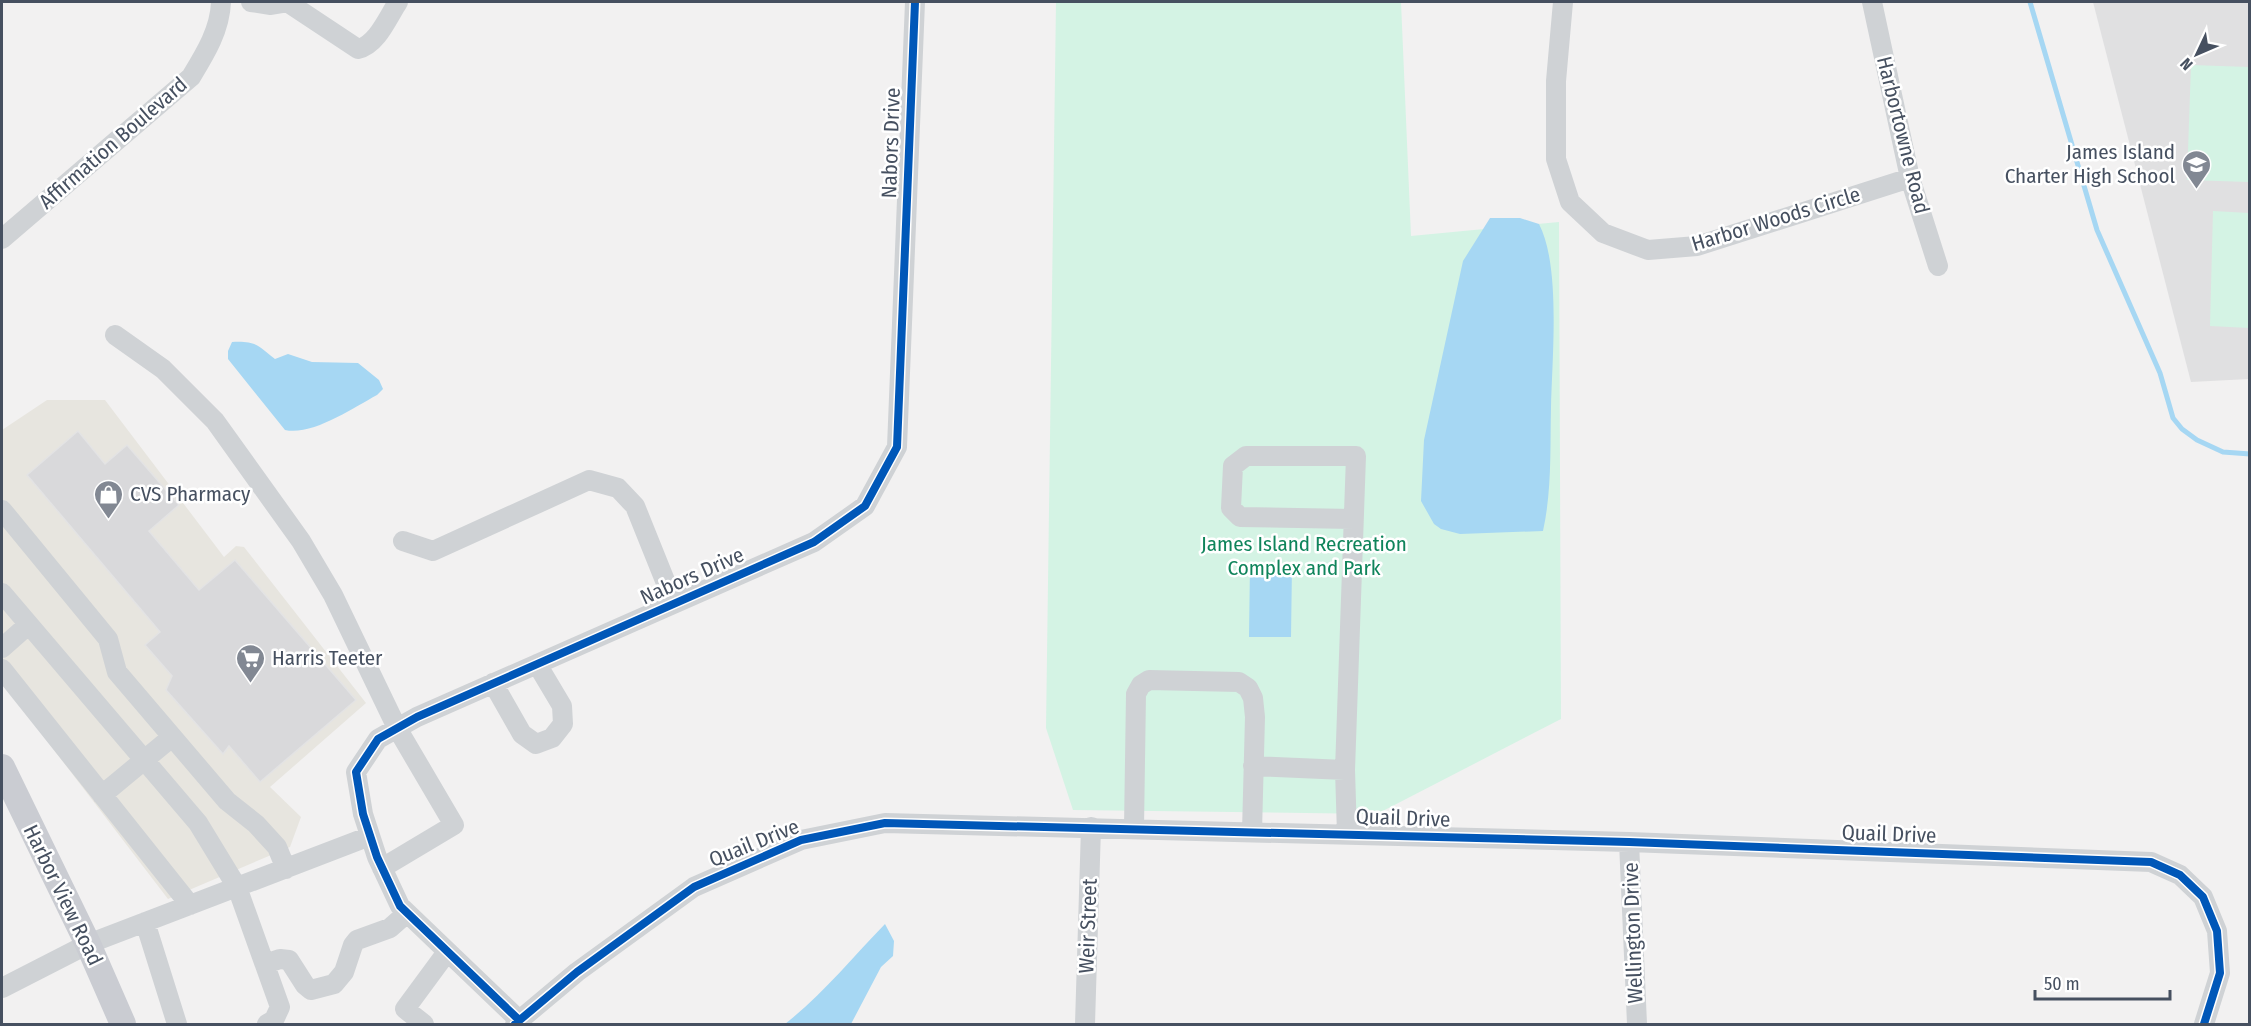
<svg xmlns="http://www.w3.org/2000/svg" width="2251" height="1026" font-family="'Fira Sans Condensed',sans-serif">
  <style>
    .commercial { fill: #e7e5df }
    .education { fill: #e0e0e1 }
    .green { fill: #d4f3e4 }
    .water { fill: #a6d7f3 }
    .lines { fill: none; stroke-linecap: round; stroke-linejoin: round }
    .stream { stroke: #a6d7f3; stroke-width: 5 }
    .building { fill: #d9d9db; stroke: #e3e3e4; stroke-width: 1.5 }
    .minor { stroke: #cfd2d5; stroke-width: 20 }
    .major { stroke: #caccd2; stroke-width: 26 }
    .cycleway-casing { stroke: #fff; stroke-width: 11 }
    .cycleway { stroke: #0057b8; stroke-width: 8 }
    .labels { text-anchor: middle; stroke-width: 5; stroke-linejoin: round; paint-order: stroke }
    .street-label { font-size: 21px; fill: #465060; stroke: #fff }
    .poi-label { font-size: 21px; fill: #465060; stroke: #fff; text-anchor: start }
    .park-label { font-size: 21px; fill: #0f845b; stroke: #fff }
  </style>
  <rect width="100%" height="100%" fill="#f2f1f1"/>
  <path class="commercial" d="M 47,400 L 105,400 L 224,557 L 236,546 L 244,547 L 366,703 L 270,787 L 301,817 L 290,847 L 168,899 L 2,682 L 2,430 Z"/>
  <path class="education" d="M 2093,2 L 2249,2 L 2249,379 L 2191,382 Z"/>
  <path class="green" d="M 1056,2 L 1401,2 L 1411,236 L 1559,222 L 1561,719 L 1377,814 L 1073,810 L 1046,728 Z
    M 2191,65 L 2249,67 L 2249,182 L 2187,180 Z
    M 2213,211 L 2249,213 L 2249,328 L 2210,326 Z"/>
  <path class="water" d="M 1490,218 L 1520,218 L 1539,224 C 1561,266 1552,359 1551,407 C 1550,449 1552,490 1543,531 L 1460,534 L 1441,529 L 1434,524 L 1421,501 L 1424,440 L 1463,261 Z
    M 232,342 C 256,341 257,345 275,359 L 288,354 L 312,362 L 358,363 L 379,380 L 383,389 L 377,395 C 353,408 312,436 285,430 L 228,359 L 228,351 Z
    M 1250,565 L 1292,566 L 1291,637 L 1249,637 Z
    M 885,924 L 894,941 L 893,956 L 881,967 L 851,1024 L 785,1024 C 822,995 852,958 885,924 Z"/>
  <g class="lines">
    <path class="stream" d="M 2030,2 L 2097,230 L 2160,373 L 2173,418 L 2182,429 L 2197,440 L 2223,452 L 2250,454"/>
  </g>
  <path class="building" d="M 78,431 L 105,464 L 127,445 L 179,505 L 149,531 L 199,590 L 235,560 L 356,700 L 260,782 L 229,746 L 223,754 L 166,690 L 172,676 L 145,645 L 160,632 L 27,475 Z"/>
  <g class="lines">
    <path class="minor" d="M 251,2 L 271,5 L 289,2
      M 287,2 L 358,49 C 377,45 388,17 398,2
      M 1563,2 L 1556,81 L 1556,159 L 1570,202 L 1603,233 L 1648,250 L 1697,246 L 1910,178
      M 1872,2 L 1910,178 L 1938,266
      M 2,239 L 191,77 C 205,54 220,30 221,2
      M 115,335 L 163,369 L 215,421 L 301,541 L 333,595 L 397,728 L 454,825 L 382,868
      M 2,510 L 108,639 L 117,672 L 227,801 L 256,824 L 277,847 L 286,869
      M 403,541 L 433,551 L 589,480 L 618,488 L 635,506 L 674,603
      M 2,593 L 198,823 L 237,887 L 280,1007 L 274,1020 L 267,1024
      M 2,648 L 28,625
      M 2,669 L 190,905
      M 493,683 L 522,734 L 536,744 L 552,738 L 563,724 L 562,706 L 537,664
      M 1253,766 L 1345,770 L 1347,834
      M 1345,770 L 1356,456 L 1246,456 L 1233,466 L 1231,508 L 1240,517 L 1353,519
      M 102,795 L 172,737
      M 1134,828 L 1136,694 L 1141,685 L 1149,680 L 1239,682 L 1248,688 L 1253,698 L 1255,717 L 1252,832
      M 1629,842 L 1637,1024
      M 145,922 L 177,1024
      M 265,964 L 280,959 L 289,960 L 305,985 L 311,990 L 334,984 L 344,972 L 353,945 L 357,940 L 390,928 L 407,913
      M 2,988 L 88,944 L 370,836
      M 519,1020 L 400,906 L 377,857 L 363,814 L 356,772 L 378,739 L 417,717 L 814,542 L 865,506 L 897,447 L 915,2
      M 424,1024 L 405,1009 L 447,952
      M 515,1024 L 577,972 L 694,887 L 801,840 L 885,823 L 1629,842 L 2151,862 L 2180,875 L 2203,897 L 2217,931 L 2220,973 L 2204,1024
      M 1085,1024 L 1091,827"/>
    <path class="major" d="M 2,767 L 88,944 L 123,1024"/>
    <defs>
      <path id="cycleway" d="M 519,1020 L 400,906 L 377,857 L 363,814 L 356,772 L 378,739 L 417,717 L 814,542 L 865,506 L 897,447 L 915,2
        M 515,1024 L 577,972 L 694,887 L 801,840 L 885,823 L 1629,842 L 2151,862 L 2180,875 L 2203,897 L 2217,931 L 2220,973 L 2204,1024"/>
    </defs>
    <use href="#cycleway" class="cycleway-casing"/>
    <use href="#cycleway" class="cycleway"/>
  </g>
  <defs>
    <symbol id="school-pin" viewBox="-11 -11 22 30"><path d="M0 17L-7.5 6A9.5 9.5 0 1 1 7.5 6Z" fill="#828893" stroke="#fff"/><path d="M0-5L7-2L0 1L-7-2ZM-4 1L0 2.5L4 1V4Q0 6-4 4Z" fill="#fff"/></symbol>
    <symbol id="shop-pin" viewBox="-11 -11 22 30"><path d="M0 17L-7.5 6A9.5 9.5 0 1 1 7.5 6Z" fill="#828893" stroke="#fff"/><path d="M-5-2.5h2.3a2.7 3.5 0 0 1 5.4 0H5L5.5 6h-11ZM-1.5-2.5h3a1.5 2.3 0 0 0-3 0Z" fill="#fff"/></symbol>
    <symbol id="supermarket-pin" viewBox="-11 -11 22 30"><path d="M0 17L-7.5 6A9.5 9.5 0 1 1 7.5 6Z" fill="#828893" stroke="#fff"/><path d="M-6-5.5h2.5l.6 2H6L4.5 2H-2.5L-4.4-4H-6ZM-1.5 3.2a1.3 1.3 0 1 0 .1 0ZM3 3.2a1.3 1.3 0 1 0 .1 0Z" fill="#fff"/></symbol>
  </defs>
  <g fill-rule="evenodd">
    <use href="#school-pin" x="2180" y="148" width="33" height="45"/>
    <use href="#shop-pin" x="92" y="478" width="33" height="45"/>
    <use href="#supermarket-pin" x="234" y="642" width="33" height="45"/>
  </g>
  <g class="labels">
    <g class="street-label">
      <text transform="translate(1903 135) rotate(76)" y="7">Harbortowne Road</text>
      <text transform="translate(113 143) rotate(-41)" y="7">Affirmation Boulevard</text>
      <text transform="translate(891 143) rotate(-88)" y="7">Nabors Drive</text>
      <text transform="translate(1776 219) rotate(-17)" y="7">Harbor Woods Circle</text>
      <text transform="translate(692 576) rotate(-24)" y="7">Nabors Drive</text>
      <text transform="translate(1403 818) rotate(2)" y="7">Quail Drive</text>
      <text transform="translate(1889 834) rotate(2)" y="7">Quail Drive</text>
      <text transform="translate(754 843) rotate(-22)" y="7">Quail Drive</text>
      <text transform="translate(63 895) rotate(64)" y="7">Harbor View Road</text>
      <text transform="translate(1088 926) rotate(-88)" y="7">Weir Street</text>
      <text transform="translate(1633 933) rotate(-92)" y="7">Wellington Drive</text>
    </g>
    <g class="poi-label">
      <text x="2175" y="159" text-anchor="end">James Island<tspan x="2175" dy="24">Charter High School</tspan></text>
      <text x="130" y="501">CVS Pharmacy</text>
      <text x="272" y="665">Harris Teeter</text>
    </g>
    <g class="park-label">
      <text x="1304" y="551">James Island Recreation<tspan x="1304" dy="24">Complex and Park</tspan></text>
    </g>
  </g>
  <rect width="2251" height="1026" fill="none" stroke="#465060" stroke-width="6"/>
  <g transform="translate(2197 54) rotate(226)" stroke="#ffffff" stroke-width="4.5" paint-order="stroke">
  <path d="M0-4.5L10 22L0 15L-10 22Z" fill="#465060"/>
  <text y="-9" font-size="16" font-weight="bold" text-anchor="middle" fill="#465060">N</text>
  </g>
  <path d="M2035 990v9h135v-9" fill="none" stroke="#465060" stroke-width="3"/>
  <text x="2044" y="990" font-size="18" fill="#465060" stroke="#ffffff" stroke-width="4.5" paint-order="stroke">50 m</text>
</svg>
